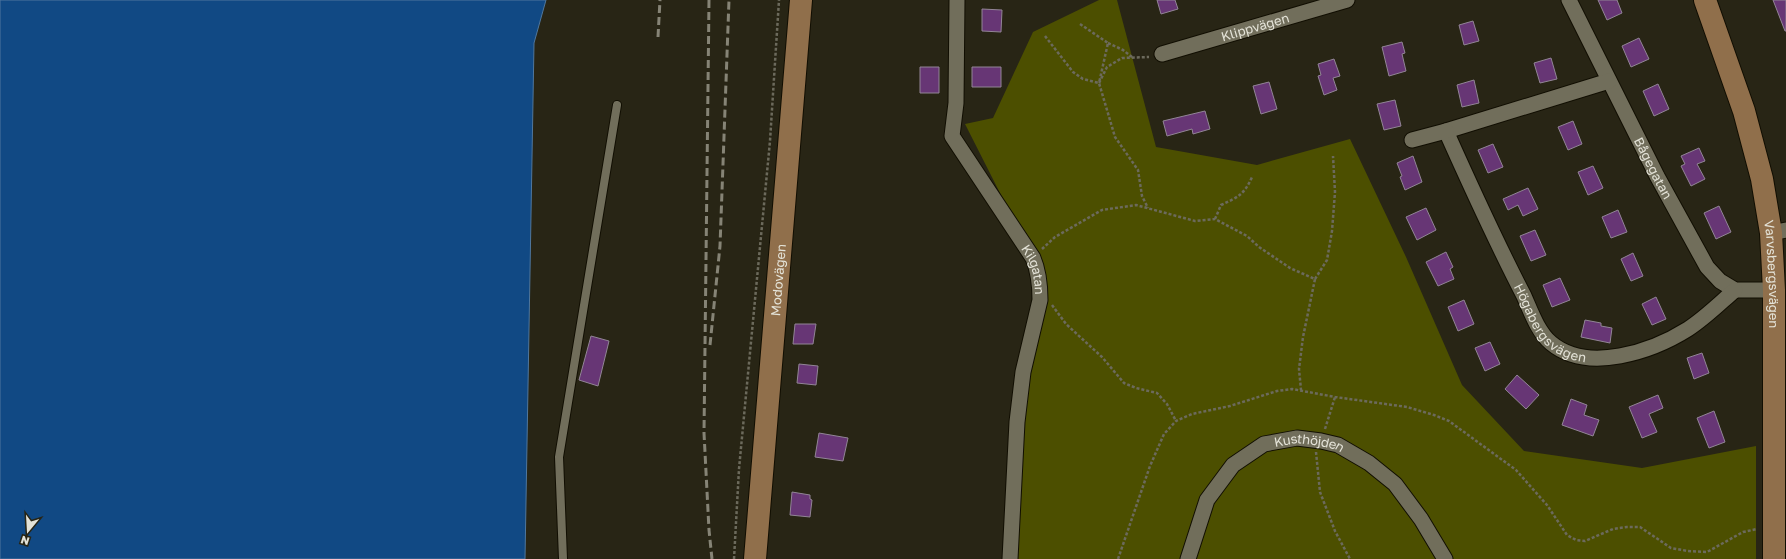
<svg xmlns="http://www.w3.org/2000/svg" width="1786" height="559" font-family="'Golos Text',sans-serif">
  <style>
    .forest { fill: #4c4f00 }
    .water { fill: #114984; stroke: #50779d }
    .building { fill: #673675; stroke: #928596 }
    .lines { fill: none; stroke-linecap: round; stroke-linejoin: round }
    .lane-casing { stroke: #110e02; stroke-width: 10 }
    .street-casing { stroke: #110e02; stroke-width: 17 }
    .secondary-casing { stroke: #110e02; stroke-width: 24 }
    .path { stroke: #6c6a5c; stroke-width: 2.5; stroke-dasharray: 3 2; stroke-linecap: butt }
    .lane { stroke: #716e5b; stroke-width: 8 }
    .street { stroke: #716e5b; stroke-width: 15 }
    .secondary { stroke: #906f4b; stroke-width: 22 }
    .rail { stroke: #868476; stroke-width: 3; stroke-dasharray: 8 4; stroke-linecap: butt }
    .labels { text-anchor: middle; stroke-width: 3.5; stroke-linejoin: round; paint-order: stroke }
    .street-label { font-size: 13px; fill: #e4e3d8; stroke: #282515 }
  </style>
  <rect width="100%" height="100%" fill="#282515"/>
  <path class="forest" d="M 1099,0 L 1117,0 L 1156,147 L 1257,165 L 1350,139 L 1406,257 L 1462,385 L 1524,451 L 1642,468 L 1756,446 L 1756,559 L 1015,559 L 1017,422 L 1040,300 L 1033,258 L 965,124 L 993,118 L 1033,32 Z"/>
  <path class="water" d="M 0,0 L 546,0 L 534,43 L 525,559 L 0,559 Z"/>
  <path class="building" d="M 1157,0 L 1175,0 L 1178,9 L 1161,14 Z
    M 1598,0 L 1617,0 L 1622,13 L 1607,20 Z
    M 1773,0 L 1786,0 L 1786,31 L 1785,31 Z
    M 982,9 L 1002,10 L 1001,32 L 982,31 Z
    M 1473,21 L 1479,41 L 1464,45 L 1459,25 Z
    M 1639,38 L 1649,59 L 1631,67 L 1622,46 Z
    M 1402,42 L 1405,53 L 1402,54 L 1406,71 L 1389,76 L 1382,47 Z
    M 1551,58 L 1557,79 L 1540,83 L 1534,63 Z
    M 1334,59 L 1340,76 L 1333,78 L 1337,90 L 1324,95 L 1318,76 L 1321,75 L 1318,64 Z
    M 920,67 L 939,67 L 939,93 L 920,93 Z
    M 972,67 L 1001,67 L 1001,87 L 972,87 Z
    M 1474,80 L 1479,103 L 1462,107 L 1457,85 Z
    M 1269,82 L 1277,109 L 1261,114 L 1253,86 Z
    M 1658,84 L 1669,109 L 1654,116 L 1643,91 Z
    M 1395,100 L 1401,126 L 1384,130 L 1377,104 Z
    M 1205,111 L 1210,129 L 1193,134 L 1192,129 L 1167,136 L 1163,121 Z
    M 1573,121 L 1582,144 L 1568,150 L 1558,127 Z
    M 1493,144 L 1503,167 L 1488,173 L 1478,150 Z
    M 1699,148 L 1705,161 L 1697,164 L 1705,179 L 1691,186 L 1681,166 L 1685,164 L 1681,156 Z
    M 1413,156 L 1422,182 L 1405,190 L 1400,177 L 1402,176 L 1397,163 Z
    M 1593,166 L 1603,188 L 1588,195 L 1578,172 Z
    M 1528,188 L 1538,209 L 1523,216 L 1518,205 L 1508,210 L 1503,199 Z
    M 1719,206 L 1731,232 L 1716,239 L 1704,213 Z
    M 1426,208 L 1436,230 L 1417,240 L 1406,217 Z
    M 1618,210 L 1627,232 L 1611,238 L 1602,217 Z
    M 1535,230 L 1546,255 L 1531,261 L 1520,236 Z
    M 1446,252 L 1453,267 L 1450,269 L 1454,279 L 1438,286 L 1426,262 Z
    M 1633,253 L 1643,276 L 1631,281 L 1621,259 Z
    M 1560,278 L 1570,300 L 1552,307 L 1543,285 Z
    M 1656,297 L 1666,319 L 1652,325 L 1642,304 Z
    M 1464,300 L 1474,324 L 1458,331 L 1448,307 Z
    M 1585,320 L 1601,323 L 1601,326 L 1612,328 L 1610,343 L 1581,337 Z
    M 795,324 L 816,324 L 813,344 L 793,344 Z
    M 591,336 L 609,341 L 598,386 L 579,380 Z
    M 1490,342 L 1500,364 L 1485,371 L 1475,348 Z
    M 1702,353 L 1709,373 L 1694,379 L 1687,358 Z
    M 799,364 L 818,366 L 816,385 L 797,383 Z
    M 1517,375 L 1539,395 L 1526,409 L 1505,389 Z
    M 1658,395 L 1663,408 L 1649,414 L 1657,432 L 1642,438 L 1629,407 Z
    M 1571,399 L 1587,405 L 1584,415 L 1599,420 L 1593,436 L 1562,425 Z
    M 1714,411 L 1725,442 L 1709,448 L 1697,418 Z
    M 819,433 L 848,438 L 843,461 L 815,457 Z
    M 792,492 L 810,495 L 810,499 L 812,500 L 810,517 L 790,515 Z"/>
  <g class="lines">
    <defs>
      <path id="lane" d="M 563,559 L 559,457 L 617,105"/>
      <g id="street">
        <path id="s1" d="M 957,0 L 956,103 L 952,136 L 1033,258 C 1039,272 1040,285 1040,300 L 1023,372 L 1017,422 L 1010,559"/>
        <path id="s2" d="M 1569,0 L 1657,176 L 1707,267 L 1720,281 L 1735,290 L 1774,290"/>
        <path id="s3" d="M 1162,54 L 1347,0"/>
        <path id="s4" d="M 1609,81 L 1446,131 C 1471,187 1496,242 1524,296 C 1531,312 1538,332 1551,343 C 1588,374 1653,351 1688,329 C 1705,318 1720,303 1735,290"/>
        <path d="M 1412,140 L 1446,131"/>
        <path d="M 1771,233 L 1786,230"/>
        <path id="s5" d="M 1188,559 L 1207,500 L 1233,465 L 1264,444 L 1297,438 L 1321,441 L 1338,445 L 1369,463 L 1395,484 L 1421,519 L 1445,559"/>
      </g>
      <g id="secondary">
        <path id="s6" d="M 1705,0 L 1744,111 L 1762,179 L 1771,233 L 1774,290 L 1774,559"/>
        <path id="s7" d="M 755,559 L 801,0"/>
      </g>
    </defs>
    <use href="#lane" class="lane-casing"/>
    <use href="#street" class="street-casing"/>
    <use href="#secondary" class="secondary-casing"/>
    <path class="path" d="M 1080,24 L 1108,43 L 1099,83 L 1107,67 L 1122,58 L 1149,57
      M 1045,36 L 1073,72 L 1083,79 L 1099,83 L 1115,137 L 1138,170 L 1142,196 L 1148,208
      M 1108,43 L 1123,50 L 1132,57
      M 1215,219 L 1221,205 C 1238,197 1244,195 1252,177
      M 1042,249 L 1055,237 L 1102,210 L 1136,205 L 1195,221 L 1215,219 L 1247,236 L 1259,247 L 1290,268 L 1315,279 L 1303,337 L 1299,369 L 1301,390
      M 1315,279 L 1327,260 L 1332,231 L 1335,192 L 1333,156
      M 1052,305 L 1066,324 L 1102,357 L 1124,383 L 1136,388 L 1157,393 L 1167,404 L 1176,421
      M 1325,429 L 1335,397
      M 1316,452 L 1320,492 L 1335,531 L 1350,559
      M 734,559 L 739,469 L 770,141 L 779,0
      M 1118,559 L 1150,466 L 1164,434 L 1176,421 L 1192,414 L 1230,406 L 1277,391 L 1292,389 L 1335,397 L 1407,407 L 1434,415 L 1449,421 L 1516,470 L 1547,505 L 1567,535 L 1576,540 L 1585,541 L 1613,529 L 1627,527 L 1640,527 L 1671,548 L 1688,551 L 1707,552 L 1743,532 L 1757,529"/>
    <use href="#lane" class="lane"/>
    <use href="#street" class="street"/>
    <use href="#secondary" class="secondary"/>
    <path class="rail" d="M 709,0 L 704,433 L 709,530 L 712,559
      M 658,37 L 660,0
      M 710,345 L 720,246 L 729,0"/>
  </g>
  <g class="labels">
    <g class="street-label">
      <text dy="5" stroke="none"><textPath href="#s3" startOffset="97">Klippvägen</textPath></text>
      <text dy="5" stroke="none"><textPath href="#s2" startOffset="188">Bågegatan</textPath></text>
      <text dy="5" stroke="none"><textPath href="#s1" startOffset="294">Kilgatan</textPath></text>
      <text dy="5" stroke="none"><textPath href="#s6" startOffset="284">Varvsbergsvägen</textPath></text>
      <text dy="5" stroke="none"><textPath href="#s7" startOffset="280">Modovägen</textPath></text>
      <text dy="5" stroke="none"><textPath href="#s4" startOffset="393">Högabergsvägen</textPath></text>
      <text dy="5" stroke="none"><textPath href="#s5" startOffset="189">Kusthöjden</textPath></text>
    </g>
  </g>
  <g transform="translate(28 531) rotate(198)" stroke="#282515" stroke-width="3" paint-order="stroke">
  <path d="M0-3L7 15L0 10L-7 15Z" fill="#e4e3d8"/>
  <text y="-6" font-size="11" font-weight="bold" text-anchor="middle" fill="#e4e3d8">N</text>
  </g>
</svg>
